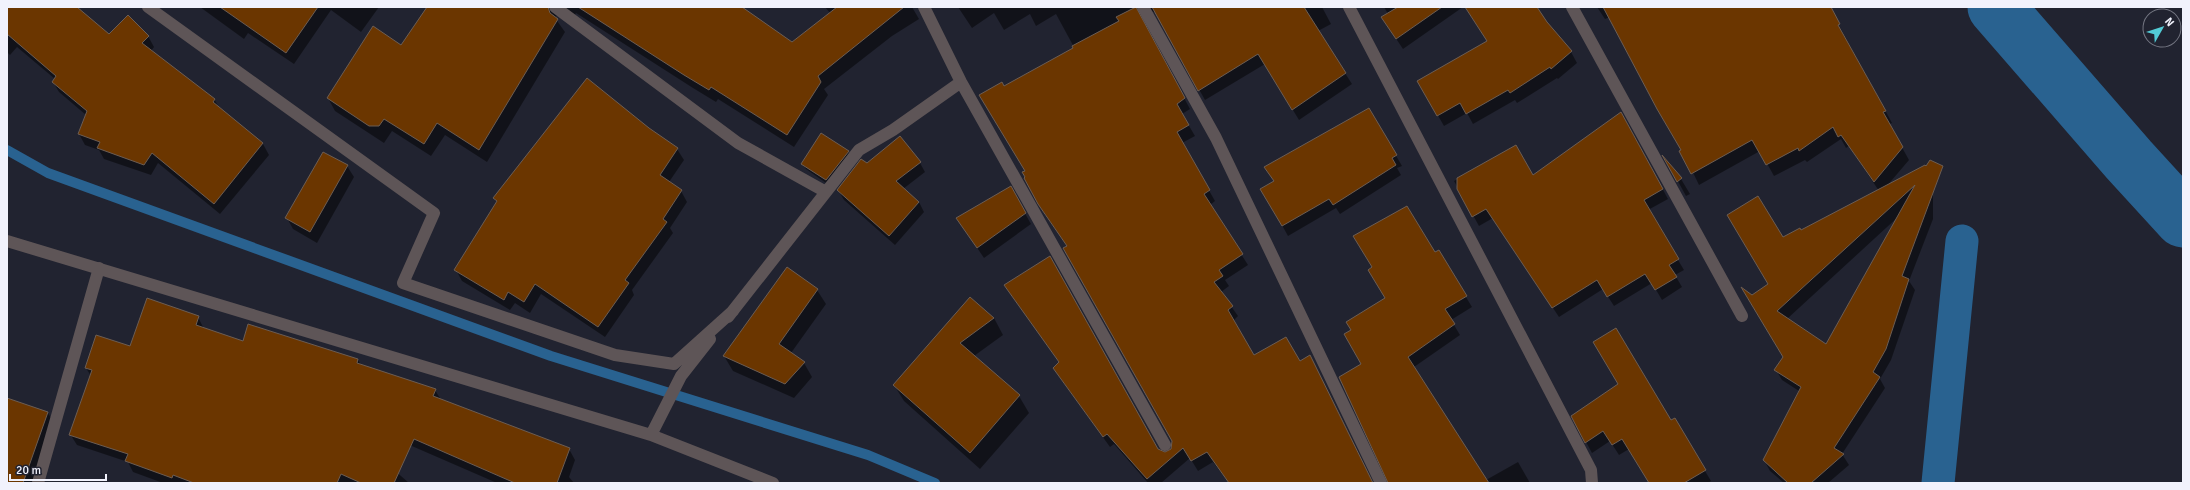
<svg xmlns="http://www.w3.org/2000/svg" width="2190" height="490" font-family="Signika,sans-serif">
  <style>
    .shadow { fill: #0007; fill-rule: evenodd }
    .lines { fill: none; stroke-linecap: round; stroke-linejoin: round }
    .stream { stroke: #296290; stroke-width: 10 }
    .canal { stroke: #296290; stroke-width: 33 }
    .river { stroke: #296290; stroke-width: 57 }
    .building { fill: #6b3600; stroke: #6c5d53; fill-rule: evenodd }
    .minor { stroke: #5e5557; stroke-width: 12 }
  </style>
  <rect width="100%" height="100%" fill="#212330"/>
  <path class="shadow" d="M 7,7 L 72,7 L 109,35 L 148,36 L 154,47 L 151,51 L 214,99 L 220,109 L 263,144 L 269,155 L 220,214 L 158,163 L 151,175 L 104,159 L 99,150 L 85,145 L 79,134 L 86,115 L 59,92 L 53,82 L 55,79 L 17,47 L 10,55 L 7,52 Z
    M 200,7 L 379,7 L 361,32 L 331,10 L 294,64 L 248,33 L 244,39 Z
    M 428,7 L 739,7 L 792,43 L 830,13 L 825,7 L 912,7 L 919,19 L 892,36 L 824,89 L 828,95 L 794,147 L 718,99 L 716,102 L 693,88 L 576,13 L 573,18 L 560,12 L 555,18 L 565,32 L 487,162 L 445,135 L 431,156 L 392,131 L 384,143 L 335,111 L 328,98 L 401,46 Z
    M 958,7 L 1322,7 L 1331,24 L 1318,31 L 1352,84 L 1299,120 L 1265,64 L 1205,100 L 1156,13 L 1150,10 L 1146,11 L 1141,18 L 1190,109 L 1182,114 L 1195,136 L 1182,143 L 1215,201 L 1210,205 L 1248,265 L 1225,280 L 1229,286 L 1221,292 L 1238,316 L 1234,320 L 1254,356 L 1299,362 L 1310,356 L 1373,483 L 1229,483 L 1213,462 L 1198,471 L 1190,458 L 1161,483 L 1148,483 L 1114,444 L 1110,447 L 1060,378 L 1054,368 L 1060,363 L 1005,285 L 1158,450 L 1164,454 L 1172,450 L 1173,441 L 1067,246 L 1045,215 L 1026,172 L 1004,87 L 1075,49 L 1056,14 L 1036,26 L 1030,14 L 1004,30 L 994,13 L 972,28 Z
    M 1384,7 L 1463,7 L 1403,49 L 1389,28 L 1388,14 Z
    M 1465,7 L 1537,7 L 1546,23 L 1571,52 L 1577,63 L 1558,79 L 1557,78 L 1517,103 L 1515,100 L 1473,124 L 1467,113 L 1444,126 L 1418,81 L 1488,42 Z
    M 1597,7 L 1829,7 L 1892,123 L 1889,124 L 1909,160 L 1886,187 L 1933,176 L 1933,219 L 1909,281 L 1915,290 L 1891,360 L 1880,379 L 1885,388 L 1842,454 L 1849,465 L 1828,483 L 1784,483 L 1770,471 L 1764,460 L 1799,391 L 1782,380 L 1776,370 L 1784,357 L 1752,296 L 1769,285 L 1782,238 L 1801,231 L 1879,191 L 1849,146 L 1846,148 L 1841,139 L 1807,162 L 1805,160 L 1774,176 L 1760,151 L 1699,185 L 1682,150 L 1610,17 L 1605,19 ZM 1899,216 L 1826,345 L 1787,319 Z
    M 1369,109 L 1402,166 L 1397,168 L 1401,175 L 1340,214 L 1336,208 L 1288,236 L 1262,189 L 1275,182 Z
    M 1627,123 L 1668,199 L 1648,210 L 1684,270 L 1675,275 L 1682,287 L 1662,300 L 1652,283 L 1614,306 L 1603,289 L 1559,317 L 1493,218 L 1479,226 L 1454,181 L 1516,147 L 1533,176 Z
    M 648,128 L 677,149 L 684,160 L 669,182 L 681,191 L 687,202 L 670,228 L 673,233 L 632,290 L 634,295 L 605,337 L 541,294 L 530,313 L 515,303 L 510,310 L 462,281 L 456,270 L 497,203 L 495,199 Z
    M 848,152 L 851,157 L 829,185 L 806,169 L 802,164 Z
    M 920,163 L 925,172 L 903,189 L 919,202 L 924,212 L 895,245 L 844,200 L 838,190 L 867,164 Z
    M 1668,163 L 1681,179 L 1690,194 L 1686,196 Z
    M 347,166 L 354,177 L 317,243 L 293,229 L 287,218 Z
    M 1010,187 L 1031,224 L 984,258 L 957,218 Z
    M 1438,251 L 1472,307 L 1451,320 L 1460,335 L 1414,367 L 1486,480 L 1518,462 L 1530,483 L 1389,483 L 1362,364 L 1352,330 Z
    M 817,290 L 826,304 L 791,353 L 804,363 L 812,377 L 794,398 L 733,371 L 724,356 Z
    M 971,298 L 994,318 L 1003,335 L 974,356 L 1019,396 L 1029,413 L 980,469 L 904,401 L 894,385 Z
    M 198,317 L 204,329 L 244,343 L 358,360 L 361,365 L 435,390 L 441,400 L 569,449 L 575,460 L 569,477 L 574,483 L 497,483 L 322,407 L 409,483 L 163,483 L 133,472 L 128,462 L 77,445 L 70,434 L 91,376 L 86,368 Z
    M 1619,385 L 1671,421 L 1674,419 L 1711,481 L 1708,483 L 1650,483 L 1629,449 L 1619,455 L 1610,441 L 1592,453 L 1586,442 Z
    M 7,399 L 48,413 L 54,423 L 33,483 L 7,483 Z"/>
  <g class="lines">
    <path class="stream" d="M 7,150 L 48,173 L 551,356 L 868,455 L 935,483"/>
    <path class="canal" d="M 1938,483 L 1962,241"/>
    <path class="river" d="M 1996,7 L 2129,160 L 2183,219"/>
  </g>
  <path class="building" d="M 7,7 L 77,7 L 109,34 L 128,15 L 149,36 L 142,43 L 215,99 L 213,102 L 263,143 L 214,204 L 152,153 L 144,165 L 97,148 L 100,142 L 78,134 L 87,111 L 52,82 L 56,76 L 7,34 Z
    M 220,7 L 318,7 L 286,53 Z
    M 427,7 L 548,7 L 550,13 L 558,19 L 479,150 L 437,123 L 424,144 L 384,119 L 379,126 L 369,126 L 327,98 L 373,26 L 401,45 Z
    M 578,7 L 742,7 L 792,42 L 837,7 L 904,7 L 818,76 L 821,82 L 787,135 L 711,87 L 709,90 L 684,75 Z
    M 1136,7 L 1185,98 L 1177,104 L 1189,125 L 1177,132 L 1210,190 L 1204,194 L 1243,254 L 1219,270 L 1223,276 L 1214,282 L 1233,306 L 1228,310 L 1254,355 L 1286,337 L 1300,361 L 1310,355 L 1373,483 L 1229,483 L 1207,452 L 1191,461 L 1183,448 L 1147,479 L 1107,434 L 1103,437 L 1053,368 L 1059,362 L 1004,285 L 1050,256 L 1158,449 L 1165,452 L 1171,449 L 1172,441 L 1063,248 L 1067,246 L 1038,204 L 1024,178 L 1025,177 L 1022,172 L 1025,171 L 979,95 L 1002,82 L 1004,86 L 1073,48 L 1072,46 L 1119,21 L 1116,17 Z
    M 1152,7 L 1304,7 L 1346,73 L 1292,110 L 1258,54 L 1198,91 Z
    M 1398,7 L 1442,7 L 1396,39 L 1381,17 Z
    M 1465,7 L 1537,7 L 1547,22 L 1572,51 L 1551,69 L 1550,67 L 1510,93 L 1508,90 L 1466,114 L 1460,103 L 1437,116 L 1417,81 L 1487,41 Z
    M 1603,7 L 1831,7 L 1840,24 L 1838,25 L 1886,111 L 1883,112 L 1903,147 L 1874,182 L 1841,135 L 1838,137 L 1833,127 L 1799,151 L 1798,148 L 1766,165 L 1752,140 L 1691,174 L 1679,151 L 1681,150 L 1657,109 Z
    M 587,78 L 649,128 L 678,148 L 660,175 L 682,190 L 663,219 L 667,222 L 625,280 L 629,283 L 598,327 L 535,284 L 524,302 L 508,292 L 504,300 L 454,270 L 497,201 L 493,198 Z
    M 1369,108 L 1397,155 L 1392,158 L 1396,165 L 1333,205 L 1329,199 L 1282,226 L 1260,189 L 1274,181 L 1264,167 Z
    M 1621,112 L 1663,189 L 1644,200 L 1679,259 L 1669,265 L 1677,277 L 1655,290 L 1645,274 L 1607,297 L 1597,280 L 1552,308 L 1486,209 L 1472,217 L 1457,189 L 1457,178 L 1516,145 L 1533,175 Z
    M 821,133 L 849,151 L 826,180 L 801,164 Z
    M 900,136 L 921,162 L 896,181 L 919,202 L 889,236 L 837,190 L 861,159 L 867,163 Z
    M 323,152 L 348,165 L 310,232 L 285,218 Z
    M 1662,155 L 1682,178 L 1677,182 Z
    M 1930,160 L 1943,166 L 1902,276 L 1909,279 L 1886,349 L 1873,372 L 1880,377 L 1834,448 L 1844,454 L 1811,483 L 1788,483 L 1763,460 L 1801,387 L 1774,370 L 1783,357 L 1741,287 L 1752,295 L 1768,284 L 1727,215 L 1758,196 L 1783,237 L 1800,228 L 1801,230 L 1925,165 L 1926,166 ZM 1915,185 L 1826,344 L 1777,311 Z
    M 1011,186 L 1026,213 L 977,248 L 956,218 Z
    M 1407,206 L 1435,252 L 1439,250 L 1467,296 L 1445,309 L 1455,324 L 1408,357 L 1489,483 L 1388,483 L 1339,377 L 1361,364 L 1344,334 L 1351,330 L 1346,322 L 1385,298 L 1368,270 L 1372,267 L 1353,236 Z
    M 787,267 L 818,289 L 779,344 L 805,362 L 785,384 L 723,356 Z
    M 970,297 L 994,318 L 960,343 L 1020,395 L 970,453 L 893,385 Z
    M 147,298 L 199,316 L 196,325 L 243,341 L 248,324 L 358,359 L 357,363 L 436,389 L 433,396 L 570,448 L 557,483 L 515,483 L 414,439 L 394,483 L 361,483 L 341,474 L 337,483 L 194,483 L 173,475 L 172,478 L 125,461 L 128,454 L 69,435 L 92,370 L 85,368 L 96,335 L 130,346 Z
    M 1616,328 L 1671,420 L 1675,418 L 1706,470 L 1684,483 L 1649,483 L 1622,439 L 1612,445 L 1603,431 L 1585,443 L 1571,416 L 1618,384 L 1593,342 Z
    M 7,398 L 48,412 L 23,483 L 7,483 Z"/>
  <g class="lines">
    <path class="minor" d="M 148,7 L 434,213 L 403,283 L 615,355 L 674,364 L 733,311
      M 555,7 L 738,143 L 826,192
      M 924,7 L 961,82 L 1165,445
      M 1143,7 L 1216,138 L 1381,483
      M 1349,7 L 1591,470 L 1592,483
      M 1572,7 L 1742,316
      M 7,241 L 651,435 L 773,483
      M 728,317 L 859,150 L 893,130 L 961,82
      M 651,435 L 681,376 L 710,339
      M 38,483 L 99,268"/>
  </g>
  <rect width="2190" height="490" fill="none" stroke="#f1f2fc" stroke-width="16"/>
  <g transform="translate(2162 28) rotate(51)"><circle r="19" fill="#212330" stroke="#747682"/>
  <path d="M0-3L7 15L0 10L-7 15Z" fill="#52ccd6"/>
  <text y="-6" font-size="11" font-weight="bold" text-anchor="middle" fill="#f1f2fc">N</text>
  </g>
  <path d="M10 474v6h96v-6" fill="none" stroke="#f1f2fc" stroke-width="2"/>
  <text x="16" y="474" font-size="12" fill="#f1f2fc" stroke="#212330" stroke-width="3" paint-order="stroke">20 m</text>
</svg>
